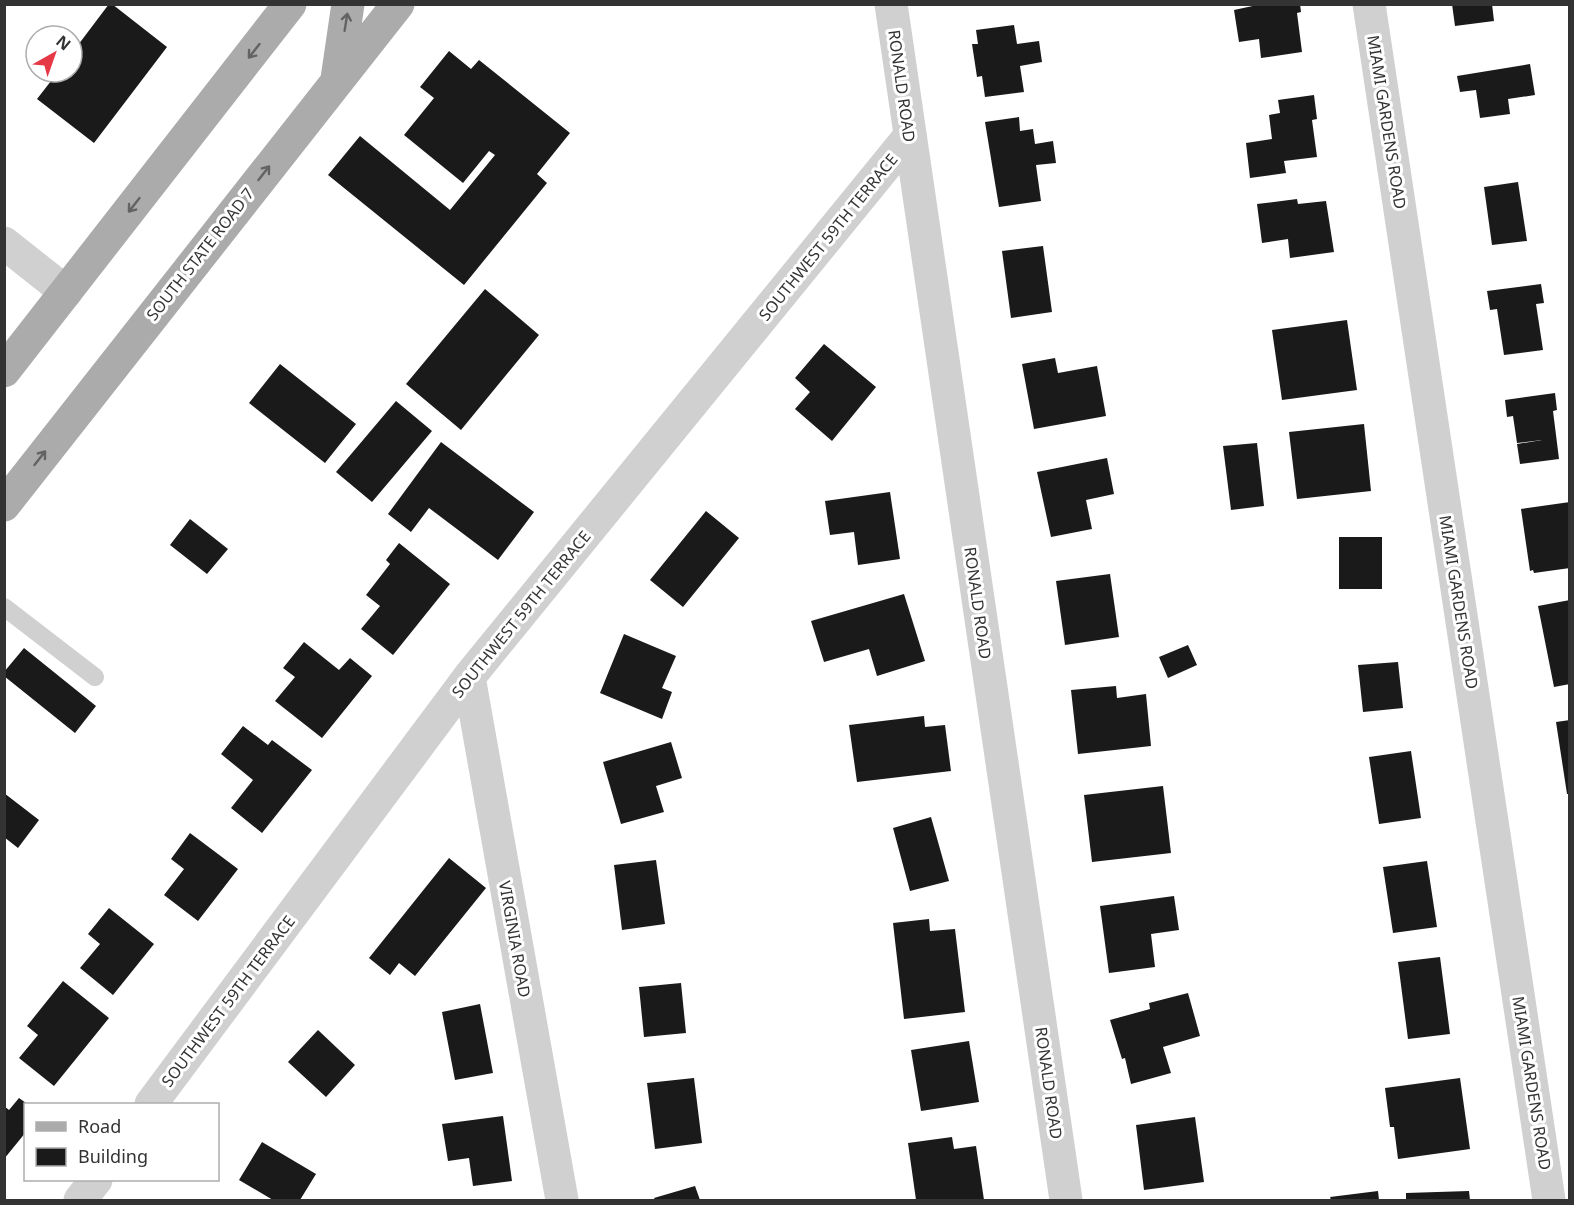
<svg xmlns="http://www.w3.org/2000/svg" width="1574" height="1205" font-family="'Noto Sans',sans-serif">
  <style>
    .building { fill: #1a1a1a }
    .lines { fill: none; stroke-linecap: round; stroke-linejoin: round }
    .service { stroke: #d0d0d0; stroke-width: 18 }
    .minor { stroke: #d0d0d0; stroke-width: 33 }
    .primary { stroke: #ababab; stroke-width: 33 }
    .oneway { stroke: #636363 }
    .labels { text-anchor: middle; stroke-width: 6; stroke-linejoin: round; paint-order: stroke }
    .street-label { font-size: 16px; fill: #333; stroke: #fff }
  </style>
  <rect width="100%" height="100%" fill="#fff"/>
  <path class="building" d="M 109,4 L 112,4 L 167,47 L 94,143 L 37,99 L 58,72 L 72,72 L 72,53 Z
    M 1262,4 L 1300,4 L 1301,12 L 1297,13 L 1302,52 L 1261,58 L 1259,39 L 1239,42 L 1234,10 Z
    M 1452,4 L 1492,4 L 1494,21 L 1455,26 Z
    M 1014,25 L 1017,44 L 1039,41 L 1042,62 L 1020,66 L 1024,92 L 985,97 L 982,76 L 977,77 L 972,44 L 978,44 L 976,30 Z
    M 449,51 L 471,69 L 479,60 L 570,133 L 537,174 L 547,183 L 464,285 L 328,175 L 360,136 L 450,210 L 495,155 L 489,151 L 463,183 L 404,135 L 434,98 L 420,87 Z
    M 1530,64 L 1535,95 L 1508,99 L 1510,114 L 1480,118 L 1476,90 L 1460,92 L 1457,76 Z
    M 1314,95 L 1317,119 L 1312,120 L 1317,157 L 1284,161 L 1286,173 L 1250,178 L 1246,143 L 1272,139 L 1269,115 L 1280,113 L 1278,100 Z
    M 1019,117 L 1020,131 L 1033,129 L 1035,144 L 1053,141 L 1056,163 L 1036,165 L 1041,201 L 999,207 L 985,122 Z
    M 1518,182 L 1527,241 L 1492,245 L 1484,187 Z
    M 1297,199 L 1298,204 L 1326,201 L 1334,252 L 1290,258 L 1288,239 L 1262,243 L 1257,204 Z
    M 1043,246 L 1052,312 L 1011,318 L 1002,251 Z
    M 1541,284 L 1544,303 L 1536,304 L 1543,350 L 1504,355 L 1497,309 L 1490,310 L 1487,291 Z
    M 485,289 L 539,335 L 461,430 L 406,384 Z
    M 1347,320 L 1357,390 L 1282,400 L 1272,330 Z
    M 824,344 L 876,387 L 832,441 L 795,409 L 810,392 L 795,378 Z
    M 1055,358 L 1058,373 L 1097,366 L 1106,416 L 1034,429 L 1022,364 Z
    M 280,364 L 356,424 L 325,463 L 249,403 Z
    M 1555,393 L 1557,410 L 1553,411 L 1559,459 L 1520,464 L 1517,444 L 1542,440 L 1517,443 L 1513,416 L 1507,417 L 1505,400 Z
    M 396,401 L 432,431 L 372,502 L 336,472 Z
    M 1364,424 L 1371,491 L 1297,499 L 1289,432 Z
    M 441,442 L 534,512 L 498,560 L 429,508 L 411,532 L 388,514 Z
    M 1257,443 L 1264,506 L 1231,510 L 1223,446 Z
    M 1107,458 L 1114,494 L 1086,500 L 1092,529 L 1051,537 L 1037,472 Z
    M 890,492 L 900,559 L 858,565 L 854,532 L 830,535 L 825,501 Z
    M 1570,502 L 1570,568 L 1534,573 L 1533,570 L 1530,571 L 1521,509 Z
    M 706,511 L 739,538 L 683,607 L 650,580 Z
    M 190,519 L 228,549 L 207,574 L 170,545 Z
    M 1339,537 L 1382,537 L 1382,589 L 1339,589 Z
    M 399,543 L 450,584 L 393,655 L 361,629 L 380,606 L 366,595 L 390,564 L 386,560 Z
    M 1110,574 L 1119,637 L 1065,645 L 1056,581 Z
    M 904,594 L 925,661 L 877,676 L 869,649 L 824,662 L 811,621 Z
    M 1570,600 L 1570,684 L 1554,687 L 1538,606 Z
    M 624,634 L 676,656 L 662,688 L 672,692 L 662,719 L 600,693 Z
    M 304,642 L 339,670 L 350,658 L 372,676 L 322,738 L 275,701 L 295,677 L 283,668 Z
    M 1188,645 L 1197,665 L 1168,678 L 1159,657 Z
    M 24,648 L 96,706 L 75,733 L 4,676 L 4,672 Z
    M 1398,662 L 1403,708 L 1363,712 L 1358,665 Z
    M 1116,686 L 1117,698 L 1146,694 L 1151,746 L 1078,754 L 1071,690 Z
    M 924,716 L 925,727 L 945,725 L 951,771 L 857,782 L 849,725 Z
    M 1570,720 L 1570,794 L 1567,794 L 1556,722 Z
    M 243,726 L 268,745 L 272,740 L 312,770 L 262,833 L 231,808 L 253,780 L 221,754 Z
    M 671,742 L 682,778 L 656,786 L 664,812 L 621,824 L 603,762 Z
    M 1411,751 L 1421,818 L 1379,824 L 1369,757 Z
    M 1163,786 L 1171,853 L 1092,862 L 1084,795 Z
    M 4,793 L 39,820 L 18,848 L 4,837 Z
    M 931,817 L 949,881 L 910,891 L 893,828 Z
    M 190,833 L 238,869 L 198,921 L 164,895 L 184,869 L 171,859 Z
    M 449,858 L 486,888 L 415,976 L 399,963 L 390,975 L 369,958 Z
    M 656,860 L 665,924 L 622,930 L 614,865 Z
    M 1427,861 L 1437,927 L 1393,933 L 1383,867 Z
    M 1174,896 L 1179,930 L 1151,934 L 1155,967 L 1109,973 L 1100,906 Z
    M 109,908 L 154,944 L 113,995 L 80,968 L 100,944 L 88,934 Z
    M 929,919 L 930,931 L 955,929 L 965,1012 L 904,1019 L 893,923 Z
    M 1440,957 L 1450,1034 L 1408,1039 L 1398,962 Z
    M 63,981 L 109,1018 L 54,1086 L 19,1058 L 38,1035 L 27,1026 Z
    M 681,983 L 686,1033 L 644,1037 L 639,987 Z
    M 1188,993 L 1200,1036 L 1163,1047 L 1171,1073 L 1131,1084 L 1125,1058 L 1122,1059 L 1110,1020 L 1150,1009 L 1149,1003 Z
    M 480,1004 L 493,1073 L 455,1080 L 442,1012 Z
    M 318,1030 L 355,1065 L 326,1097 L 288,1062 Z
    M 969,1041 L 979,1102 L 921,1111 L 911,1050 Z
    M 694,1078 L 702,1143 L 655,1149 L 647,1083 Z
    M 1460,1078 L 1470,1149 L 1398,1159 L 1394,1127 L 1390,1127 L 1385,1088 Z
    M 19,1098 L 26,1103 L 26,1132 L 4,1159 L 4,1106 L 9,1110 Z
    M 503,1116 L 512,1181 L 473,1186 L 469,1158 L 448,1161 L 442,1124 Z
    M 1195,1117 L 1204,1182 L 1144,1190 L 1136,1125 Z
    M 952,1137 L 954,1149 L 976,1146 L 984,1200 L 916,1200 L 908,1143 Z
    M 262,1142 L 316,1174 L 300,1200 L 273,1200 L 239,1180 Z
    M 695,1186 L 700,1200 L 655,1200 L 654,1198 Z
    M 1378,1191 L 1379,1200 L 1331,1200 L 1330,1197 Z
    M 1469,1191 L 1470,1200 L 1406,1200 L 1406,1193 Z"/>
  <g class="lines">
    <path class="service" d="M 4,607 L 95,677"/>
    <path class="minor" d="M 891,4 L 1066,1200
      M 1369,4 L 1549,1200
      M 4,243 L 66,292
      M 469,677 L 562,1200
      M 151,1104 L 469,677 L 909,137
      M 80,1200 L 96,1180"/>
    <path class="primary" d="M 337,79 L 348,4
      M 4,371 L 290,4
      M 4,505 L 398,4"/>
  </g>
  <defs><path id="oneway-shaft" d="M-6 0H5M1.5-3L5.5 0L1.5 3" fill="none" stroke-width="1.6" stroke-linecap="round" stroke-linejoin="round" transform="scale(1.5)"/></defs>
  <g class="oneway">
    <use href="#oneway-shaft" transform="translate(346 22) rotate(-81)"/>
    <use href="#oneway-shaft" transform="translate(254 51) rotate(128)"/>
    <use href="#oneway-shaft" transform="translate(264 173) rotate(-52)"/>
    <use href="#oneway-shaft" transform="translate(134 205) rotate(128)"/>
    <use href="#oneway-shaft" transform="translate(40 458) rotate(-52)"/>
  </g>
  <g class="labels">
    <g class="street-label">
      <text transform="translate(902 86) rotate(82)" y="6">RONALD ROAD</text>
      <text transform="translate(1387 122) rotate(81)" y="6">MIAMI GARDENS ROAD</text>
      <text transform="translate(828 237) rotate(-51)" y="6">SOUTHWEST 59TH TERRACE</text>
      <text transform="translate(200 254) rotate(-52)" y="6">SOUTH STATE ROAD 7</text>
      <text transform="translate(1459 602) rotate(81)" y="6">MIAMI GARDENS ROAD</text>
      <text transform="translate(978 603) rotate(82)" y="6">RONALD ROAD</text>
      <text transform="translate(521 614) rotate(-51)" y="6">SOUTHWEST 59TH TERRACE</text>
      <text transform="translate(515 939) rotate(80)" y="6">VIRGINIA ROAD</text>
      <text transform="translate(228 1001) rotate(-53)" y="6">SOUTHWEST 59TH TERRACE</text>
      <text transform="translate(1049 1083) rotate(82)" y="6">RONALD ROAD</text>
      <text transform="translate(1532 1083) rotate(81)" y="6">MIAMI GARDENS ROAD</text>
    </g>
  </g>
  <rect width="1574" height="1205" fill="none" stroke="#333333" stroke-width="12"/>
  <rect x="24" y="1103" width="195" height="78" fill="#ffffff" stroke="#adadad" stroke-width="1.5"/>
  <rect x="36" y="1122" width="30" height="9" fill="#ababab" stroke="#adadad" stroke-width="1.5"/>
  <text x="78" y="1133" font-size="18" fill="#333333">Road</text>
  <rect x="36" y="1148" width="30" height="18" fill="#1a1a1a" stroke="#adadad" stroke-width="1.5"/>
  <text x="78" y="1163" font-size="18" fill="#333333">Building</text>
  <g transform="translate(54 54) rotate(40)"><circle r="28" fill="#ffffff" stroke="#adadad" stroke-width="1.5"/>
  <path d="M0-4.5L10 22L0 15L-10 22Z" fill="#e63946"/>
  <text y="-9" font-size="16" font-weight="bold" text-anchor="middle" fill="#333333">N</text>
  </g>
</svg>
